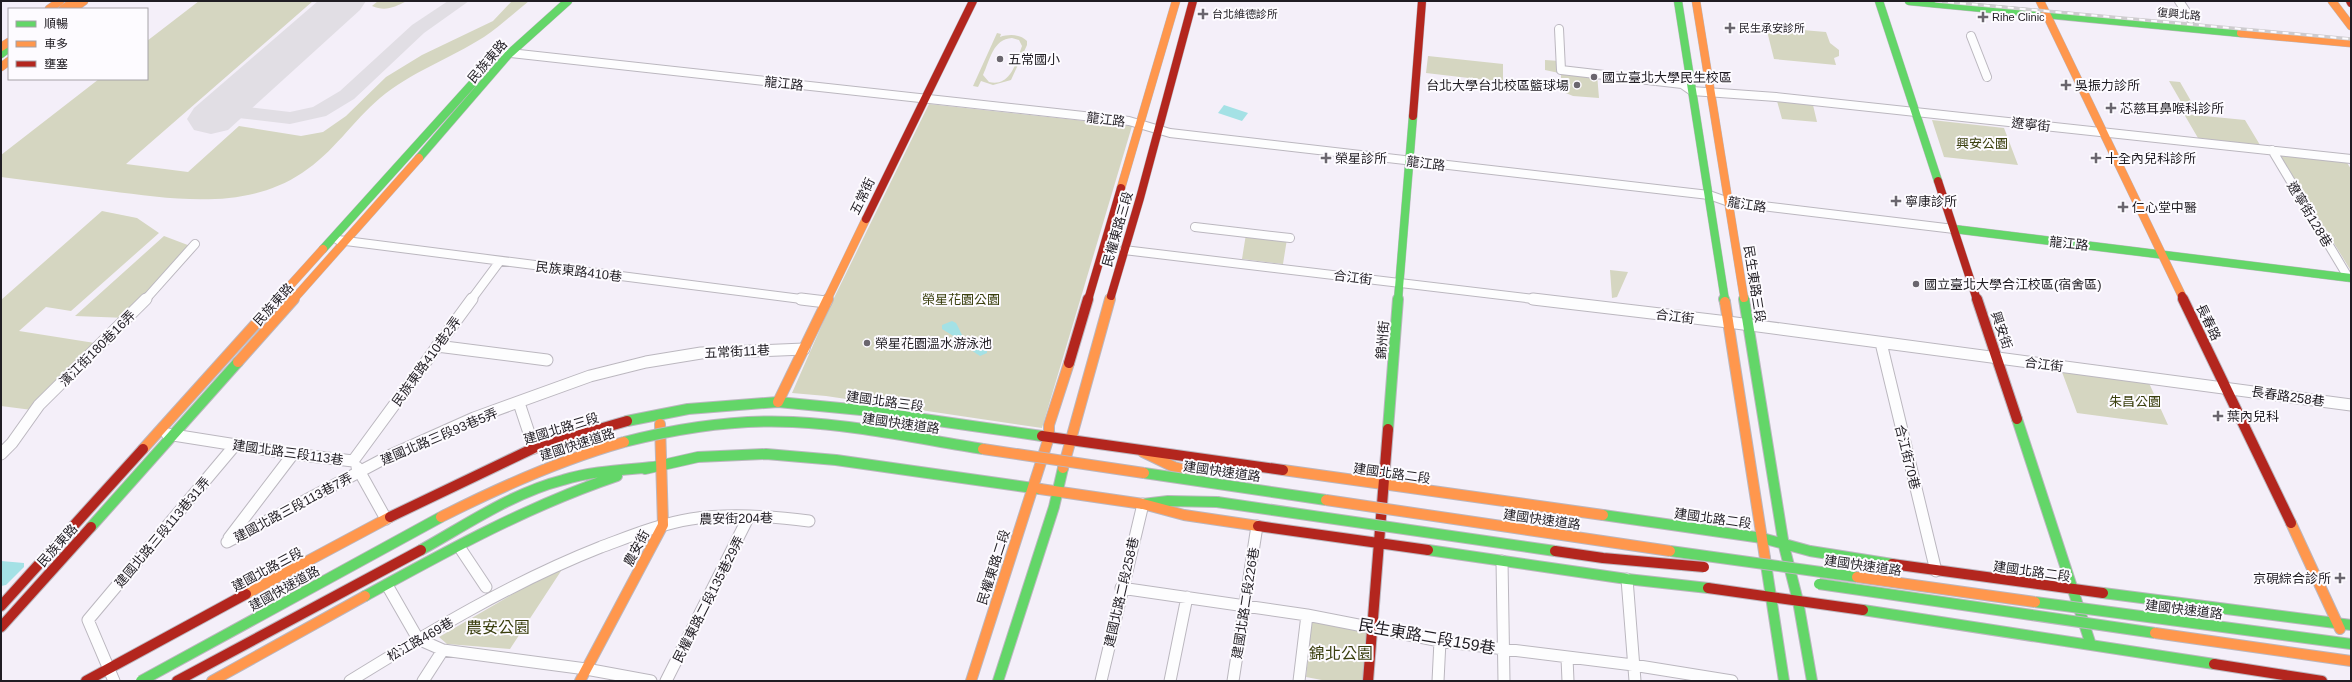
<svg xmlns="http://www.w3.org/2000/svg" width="2352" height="682" font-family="Helvetica,'Noto Sans TC',sans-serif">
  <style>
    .green { fill: #d5d6c1; fill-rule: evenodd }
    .water { fill: #a4e1e5 }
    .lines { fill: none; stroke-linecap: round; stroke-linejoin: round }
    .taxiway { fill: #e1dee4; fill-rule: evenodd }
    .runway { fill: #e1dee4; fill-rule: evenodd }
    .street-far1-casing { stroke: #bbb7bf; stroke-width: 10 }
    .street-casing { stroke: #bbb7bf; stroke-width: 13 }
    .fast-far1-casing { stroke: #bbb7bf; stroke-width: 9 }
    .fast-casing { stroke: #bbb7bf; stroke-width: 12 }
    .slow-far1-casing { stroke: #bbb7bf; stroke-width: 9 }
    .slow-casing { stroke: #bbb7bf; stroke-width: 12 }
    .jam-far1-casing { stroke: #bbb7bf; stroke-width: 9 }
    .jam-casing { stroke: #bbb7bf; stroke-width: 12 }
    .street-far1 { stroke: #fdfdfe; stroke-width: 8 }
    .street { stroke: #fdfdfe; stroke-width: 11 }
    .fast-far1 { stroke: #63d668; stroke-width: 8 }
    .fast { stroke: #63d668; stroke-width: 10 }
    .slow-far1 { stroke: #ff974d; stroke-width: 8 }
    .slow { stroke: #ff974d; stroke-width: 10 }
    .jam-far1 { stroke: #b3261e; stroke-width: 8 }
    .jam { stroke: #b3261e; stroke-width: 10 }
    .rail-casing { stroke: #cecccf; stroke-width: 3.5 }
    .rail { stroke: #fdfbff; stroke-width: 2; stroke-dasharray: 6; stroke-linecap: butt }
    .fast-bridge-casing { stroke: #bbb7bf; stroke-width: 12; stroke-linecap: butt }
    .slow-bridge-casing { stroke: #bbb7bf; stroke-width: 12; stroke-linecap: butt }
    .jam-bridge-casing { stroke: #bbb7bf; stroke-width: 12; stroke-linecap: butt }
    .fast-bridge { stroke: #63d668; stroke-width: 10 }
    .slow-bridge { stroke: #ff974d; stroke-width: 10 }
    .jam-bridge { stroke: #b3261e; stroke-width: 10 }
    .poi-dot { fill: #6a666e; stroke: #fdfbff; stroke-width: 1.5 }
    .labels { text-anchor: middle; stroke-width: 4; stroke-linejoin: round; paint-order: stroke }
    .far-poi-label { font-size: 11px; fill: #201d23; stroke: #fdfbff; text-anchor: start }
    .far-street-label { font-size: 11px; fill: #201d23; stroke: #fdfbff }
    .poi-label { font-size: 13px; fill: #201d23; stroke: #fdfbff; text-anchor: start }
    .street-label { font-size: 13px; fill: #201d23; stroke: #fdfbff }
    .park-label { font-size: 13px; fill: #3a3f0e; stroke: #fdfbff }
    .near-park-label { font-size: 16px; fill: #3a3f0e; stroke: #fdfbff }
    .near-street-label { font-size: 16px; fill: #201d23; stroke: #fdfbff }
  </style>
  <rect width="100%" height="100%" fill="#f4eff9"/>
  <path class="green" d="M 199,1 L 313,1 L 126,164 L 188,172 L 239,126 L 301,136 L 323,132 L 346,116 L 386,77 L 422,55 L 493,21 L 512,1 L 529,1 C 514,13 500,26 484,37 C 451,58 411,72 380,98 C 353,121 333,153 302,173 C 245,211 173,199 109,191 C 73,186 37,182 1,177 L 1,155 L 99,79 L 147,79 L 147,41 Z
    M 378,1 L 407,1 C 394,7 386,12 372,6 Z
    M 1766,27 L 1826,32 L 1830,43 L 1839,50 L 1839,56 L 1834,58 L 1836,65 L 1774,59 Z
    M 997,33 L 1001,34 L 1000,37 C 1009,34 1020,34 1027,41 L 1027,45 L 1011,80 L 993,85 L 981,81 L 978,87 L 973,86 ZM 1012,38 L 1019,40 L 1022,46 C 1016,62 1011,87 989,82 L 983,75 C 990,60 993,39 1012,38 Z
    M 1428,56 L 1503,64 L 1503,82 L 1426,73 Z
    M 1545,60 L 1560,61 L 1561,70 L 1597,74 L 1599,98 L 1573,96 L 1556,89 L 1556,80 L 1561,80 L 1561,71 L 1559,73 L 1545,70 Z
    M 2169,81 L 2180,82 L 2195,108 L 2184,107 Z
    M 1777,101 L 1813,105 L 1817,122 L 1782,119 Z
    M 929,104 L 1132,126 L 1042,428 L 826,396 L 792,393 L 832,302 Z
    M 2184,114 L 2245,120 L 2260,145 L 2198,138 Z
    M 1932,120 L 2004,128 L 2018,165 L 1944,157 Z
    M 2279,154 L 2346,161 L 2351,169 L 2351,271 Z
    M 102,211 L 137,218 L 159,233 L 71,311 L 46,307 L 19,331 L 101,344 L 32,410 L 1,406 L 1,300 Z
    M 1246,234 L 1287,239 L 1283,264 L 1242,259 Z
    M 164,236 L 193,247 L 127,318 L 75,316 Z
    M 1610,270 L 1628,272 L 1617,297 L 1612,298 Z
    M 2062,372 L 2149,383 L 2168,425 L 2077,413 Z
    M 554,570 L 561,571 L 510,649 L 447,644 L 439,637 Z
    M 1312,621 L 1371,630 L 1366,681 L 1327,681 L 1306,677 Z"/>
  <path class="water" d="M 1224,105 L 1248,113 L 1242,121 L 1218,113 Z
    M 952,321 L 956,323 C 961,331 963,343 975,345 C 980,346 983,346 987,349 L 987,353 L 980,356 L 971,350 L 951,350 L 955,337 L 942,329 L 942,325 Z
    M 1,561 L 24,563 L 24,567 L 6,585 L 1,586 Z"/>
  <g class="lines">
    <path class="taxiway" d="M 448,1 L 469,1 L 424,33 L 354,99 L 326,116 L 290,124 L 221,116 L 214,114 L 211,110 L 214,106 L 221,104 L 290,112 L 313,107 L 340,91 L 412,25 Z"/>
    <path class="runway" d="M 318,1 L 366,1 L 360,10 L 228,130 L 211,134 L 194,130 L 187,119 L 194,108 Z"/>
    <defs>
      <path id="street-far1" d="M 2179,1 L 2191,19
        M 1559,29 L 1561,70 L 1682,84 L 1692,91 L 1776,97 L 2351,159
        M 1971,36 L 1987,77
        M 501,52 L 1129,121 L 1170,133 L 1709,195 L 1729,202 L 1954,229
        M 2272,150 L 2348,277
        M 1195,227 L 1290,238
        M 338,240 L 809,300
        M 1124,250 L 1542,300
        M 145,300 L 195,244
        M 471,300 L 500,261"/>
      <path id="street" d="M 801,299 L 826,302
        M 1533,299 L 1728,322 L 2351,405
        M 1881,343 L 1936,571
        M 437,346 L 547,360
        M 519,403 L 534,448
        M 167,434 L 293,454 L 353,461
        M 1,454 L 12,443 L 39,405 L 146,299
        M 353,461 L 472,299
        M 357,467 L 386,519
        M 229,538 L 293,454
        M 227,542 L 391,455 L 474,418 L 590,376 L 646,362 L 701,353 L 804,349
        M 462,551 L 486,587
        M 1502,561 L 1504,681
        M 1627,579 L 1635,681
        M 387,585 L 418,639 L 443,650 L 586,669 L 651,681
        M 1121,588 L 1307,615 L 1440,641 L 1633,665 L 1732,681
        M 1567,658 L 1568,681
        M 114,681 L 88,620 L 236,444
        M 350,681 C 431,631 512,582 601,547 C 631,536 660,524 691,519 C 730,513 770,516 809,521
        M 423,681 L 443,650
        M 666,681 L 749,516
        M 1101,681 L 1143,504
        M 1170,681 L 1187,597
        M 1233,681 L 1257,526
        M 1299,681 L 1307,615
        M 1438,681 L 1440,641"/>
      <path id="fast-far1" d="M 1678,1 L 1725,300
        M 1879,1 L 1938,181
        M 1909,1 L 2241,33
        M 1,54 L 9,48
        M 419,158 L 508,55 L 568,1
        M 1954,229 L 2351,278
        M 323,249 L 472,84
        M 1744,298 L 1744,300
        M 1398,300 L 1413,116"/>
      <path id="fast" d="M 1724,299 L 1725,302
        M 1744,299 L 1784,546 L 1798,601 L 1812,681
        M 2017,419 L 2091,645
        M 627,421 L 688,409 L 778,402 L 861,410 L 1042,436
        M 1388,429 L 1398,299
        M 645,469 L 698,457 L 766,454 L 836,460 L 1040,489
        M 1143,504 L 1168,501 L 1217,502
        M 1603,515 L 1762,538 L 1810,551 L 1892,564
        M 91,527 L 238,362
        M 421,550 C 466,525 512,493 563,480 C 592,471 623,470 653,467
        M 1428,550 L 1627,579 L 1708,588
        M 1765,558 L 1784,681
        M 2103,593 L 2351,625
        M 365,596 C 447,551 528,506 617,476
        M 1863,610 L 2214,664
        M 998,681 L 1054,507 L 1063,468"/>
      <path id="slow-far1" d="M 1696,1 L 1744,298
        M 2040,1 L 2182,296
        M 2332,1 L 2351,26
        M 49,9 L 60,1
        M 63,9 L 74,1
        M 73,9 L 84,1
        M 2241,33 L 2351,43
        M 1,47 L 9,42
        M 1,67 L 9,61
        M 1121,188 L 1176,1
        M 277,300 L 323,249
        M 293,300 L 419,158
        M 827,300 L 866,219
        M 1110,300 L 1111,296"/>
      <path id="slow" d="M 1725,302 L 1765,558
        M 238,362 L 294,299
        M 778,402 L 828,299
        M 143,449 L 278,299
        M 1143,452 L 1174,467 L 1198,473
        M 1063,468 L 1110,299
        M 1283,470 L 1603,515
        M 1040,489 L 1143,504 L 1184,515 L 1258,526
        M 2291,523 L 2340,629
        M 246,594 L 390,517
        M 212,681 L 365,596
        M 580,681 L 663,525 L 660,424
        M 971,681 L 1049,437 L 1049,425 L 1069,363"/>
      <path id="jam-far1" d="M 2350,1 L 2351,3
        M 1413,116 L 1422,1
        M 1938,181 L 1977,300
        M 866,219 L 973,1
        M 1111,296 L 1140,198 L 1193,1
        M 2182,296 L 2184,300
        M 1088,300 L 1121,188"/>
      <path id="jam" d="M 1977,299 L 2017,419
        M 2183,299 L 2291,523
        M 1069,363 L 1088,299
        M 1042,436 L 1283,470
        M 390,517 L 534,448 L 627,421
        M 1258,526 L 1428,550
        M 1892,564 L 2103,593
        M 1708,588 L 1863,610
        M 1,606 L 143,449
        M 1,627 L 91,527
        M 2214,664 L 2322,681
        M 86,681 L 246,594
        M 177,681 L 421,550
        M 1368,681 L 1388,429"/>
    </defs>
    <use href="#street-far1" class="street-far1-casing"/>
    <use href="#street" class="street-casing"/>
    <use href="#fast-far1" class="fast-far1-casing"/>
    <use href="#fast" class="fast-casing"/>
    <use href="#slow-far1" class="slow-far1-casing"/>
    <use href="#slow" class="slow-casing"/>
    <use href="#jam-far1" class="jam-far1-casing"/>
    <use href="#jam" class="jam-casing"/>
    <use href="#street-far1" class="street-far1"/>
    <use href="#street" class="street"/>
    <use href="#fast-far1" class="fast-far1"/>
    <use href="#fast" class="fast"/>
    <use href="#slow-far1" class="slow-far1"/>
    <use href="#slow" class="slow"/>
    <use href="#jam-far1" class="jam-far1"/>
    <use href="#jam" class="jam"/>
    <defs>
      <path id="rail" d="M 1936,1 L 2351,39"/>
    </defs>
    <use href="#rail" class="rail-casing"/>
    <use href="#rail" class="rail"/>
    <defs>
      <path id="fast-bridge" d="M 624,442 C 679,428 736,419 793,422 C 857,425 920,439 983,449
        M 1144,473 L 1326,500
        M 1217,502 L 1555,551
        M 1670,551 L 1857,577
        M 1819,584 L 2155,633
        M 2035,602 L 2351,644
        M 141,681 L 441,517"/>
      <path id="slow-bridge" d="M 983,449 L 1144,473
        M 1326,500 L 1670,551
        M 441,517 C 500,487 560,460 624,442
        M 1857,577 L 2035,602
        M 2155,633 L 2351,661"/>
      <path id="jam-bridge" d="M 1555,551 L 1603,558 L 1704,567"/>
    </defs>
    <use href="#fast-bridge" class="fast-bridge-casing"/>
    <use href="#slow-bridge" class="slow-bridge-casing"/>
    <use href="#jam-bridge" class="jam-bridge-casing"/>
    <use href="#fast-bridge" class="fast-bridge"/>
    <use href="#slow-bridge" class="slow-bridge"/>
    <use href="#jam-bridge" class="jam-bridge"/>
  </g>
  <g class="poi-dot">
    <path d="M1201 8h4v4h4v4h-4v4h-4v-4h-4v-4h4z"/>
    <path d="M1981 11h4v4h4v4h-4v4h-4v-4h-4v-4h4z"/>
    <path d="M1728 22h4v4h4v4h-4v4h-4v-4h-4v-4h4z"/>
    <circle cx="1000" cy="59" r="4"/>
    <circle cx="1594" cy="77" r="4"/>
    <circle cx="1577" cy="85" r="4"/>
    <path d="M2064 79h4v4h4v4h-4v4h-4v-4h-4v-4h4z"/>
    <path d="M2109 102h4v4h4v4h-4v4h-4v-4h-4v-4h4z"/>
    <path d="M1324 152h4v4h4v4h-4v4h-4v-4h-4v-4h4z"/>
    <path d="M2094 152h4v4h4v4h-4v4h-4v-4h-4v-4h4z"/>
    <path d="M1894 195h4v4h4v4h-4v4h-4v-4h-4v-4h4z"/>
    <path d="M2121 201h4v4h4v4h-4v4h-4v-4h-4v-4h4z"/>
    <circle cx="1916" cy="284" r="4"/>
    <circle cx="867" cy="343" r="4"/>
    <path d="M2216 410h4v4h4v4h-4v4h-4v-4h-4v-4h4z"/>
    <path d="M2338 572h4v4h4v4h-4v4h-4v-4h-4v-4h4z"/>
  </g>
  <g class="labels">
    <g class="far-poi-label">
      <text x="1212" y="18">台北維德診所</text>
      <text x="1992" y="21">Rihe Clinic</text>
      <text x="1739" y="32">民生承安診所</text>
    </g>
    <g class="far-street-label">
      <text transform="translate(2179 14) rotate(5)" y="4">復興北路</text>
    </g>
    <g class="poi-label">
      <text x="1008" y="64">五常國小</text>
      <text x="1602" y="82">國立臺北大學民生校區</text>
      <text x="1569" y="90" text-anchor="end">台北大學台北校區籃球場</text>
      <text x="2075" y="90">吳振力診所</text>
      <text x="2120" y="113">芯慈耳鼻喉科診所</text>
      <text x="1335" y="163">榮星診所</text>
      <text x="2105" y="163">十全內兒科診所</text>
      <text x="1905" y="206">寧康診所</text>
      <text x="2132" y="212">仁心堂中醫</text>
      <text x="1924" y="289">國立臺北大學合江校區(宿舍區)</text>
      <text x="875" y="348">榮星花園溫水游泳池</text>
      <text x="2227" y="421">葉內兒科</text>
      <text x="2331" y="583" text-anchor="end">京硯綜合診所</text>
    </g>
    <g class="street-label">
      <text transform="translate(487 61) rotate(-49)" y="5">民族東路</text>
      <text transform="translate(784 83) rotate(6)" y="5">龍江路</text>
      <text transform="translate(1106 119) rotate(7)" y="5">龍江路</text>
      <text transform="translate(2031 124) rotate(6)" y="5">遼寧街</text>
      <text transform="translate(1426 163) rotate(7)" y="5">龍江路</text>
      <text transform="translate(862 196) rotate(-64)" y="5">五常街</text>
      <text transform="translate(1747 204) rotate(9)" y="5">龍江路</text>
      <text transform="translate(2310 214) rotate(59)" y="5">遼寧街128巷</text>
      <text transform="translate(1117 229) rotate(-74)" y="5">民權東路三段</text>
      <text transform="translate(2069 243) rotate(6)" y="5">龍江路</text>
      <text transform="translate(579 271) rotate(7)" y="5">民族東路410巷</text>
      <text transform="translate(1353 277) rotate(7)" y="5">合江街</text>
      <text transform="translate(1755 284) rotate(81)" y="5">民生東路三段</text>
      <text transform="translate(273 304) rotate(-48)" y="5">民族東路</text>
      <text transform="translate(1675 316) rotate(7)" y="5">合江街</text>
      <text transform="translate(2209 322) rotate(64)" y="5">長春路</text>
      <text transform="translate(2002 330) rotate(71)" y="5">興安街</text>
      <text transform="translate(1382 340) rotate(-85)" y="5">錦州街</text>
      <text transform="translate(97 348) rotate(-45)" y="5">濱江街180巷16弄</text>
      <text transform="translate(737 351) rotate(-3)" y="5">五常街11巷</text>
      <text transform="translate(426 361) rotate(-54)" y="5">民族東路410巷2弄</text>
      <text transform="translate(2044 364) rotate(7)" y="5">合江街</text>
      <text transform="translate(2288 396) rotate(8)" y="5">長春路258巷</text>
      <text transform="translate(885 401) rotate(8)" y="5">建國北路三段</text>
      <text transform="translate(901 423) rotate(8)" y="5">建國快速道路</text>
      <text transform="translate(561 428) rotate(-17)" y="5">建國北路三段</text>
      <text transform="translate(439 436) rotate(-23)" y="5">建國北路三段93巷5弄</text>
      <text transform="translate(577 444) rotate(-18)" y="5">建國快速道路</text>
      <text transform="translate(288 452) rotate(8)" y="5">建國北路三段113巷</text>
      <text transform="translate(1908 457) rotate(76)" y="5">合江街70巷</text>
      <text transform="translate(1222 471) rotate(8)" y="5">建國快速道路</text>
      <text transform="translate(1392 473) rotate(8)" y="5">建國北路二段</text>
      <text transform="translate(293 507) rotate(-28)" y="5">建國北路三段113巷7弄</text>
      <text transform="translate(736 518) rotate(-1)" y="5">農安街204巷</text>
      <text transform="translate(1713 518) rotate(8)" y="5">建國北路二段</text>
      <text transform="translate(1542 519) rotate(8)" y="5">建國快速道路</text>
      <text transform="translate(162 532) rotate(-50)" y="5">建國北路三段113巷31弄</text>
      <text transform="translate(57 545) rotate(-48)" y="5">民族東路</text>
      <text transform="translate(636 548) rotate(-62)" y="5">農安街</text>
      <text transform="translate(1863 565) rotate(8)" y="5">建國快速道路</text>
      <text transform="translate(993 567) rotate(-72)" y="5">民權東路二段</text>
      <text transform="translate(267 569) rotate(-28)" y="5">建國北路三段</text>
      <text transform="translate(2032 571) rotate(8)" y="5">建國北路二段</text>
      <text transform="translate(284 588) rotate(-29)" y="5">建國快速道路</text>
      <text transform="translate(1121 592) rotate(-77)" y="5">建國北路二段258巷</text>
      <text transform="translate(708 599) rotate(-63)" y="5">民權東路二段135巷29弄</text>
      <text transform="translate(1245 603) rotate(-81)" y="5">建國北路二段226巷</text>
      <text transform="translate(2184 609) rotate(7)" y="5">建國快速道路</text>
      <text transform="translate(420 639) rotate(-30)" y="5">松江路469巷</text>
    </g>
    <g class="park-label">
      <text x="1982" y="148">興安公園</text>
      <text x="961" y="304">榮星花園公園</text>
      <text x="2135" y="406">朱昌公園</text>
    </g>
    <g class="near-park-label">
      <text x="498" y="633">農安公園</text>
      <text x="1341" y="659">錦北公園</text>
    </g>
    <g class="near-street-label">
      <text transform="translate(1427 636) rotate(10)" y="6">民生東路二段159巷</text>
    </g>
  </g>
  <rect width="2352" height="682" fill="none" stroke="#201d23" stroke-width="4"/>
  <rect x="8" y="8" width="140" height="72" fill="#fdfbff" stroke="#a5a2a7"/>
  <rect x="16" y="21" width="20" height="6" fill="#63d668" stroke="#a5a2a7"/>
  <text x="44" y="28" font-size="12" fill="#201d23">順暢</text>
  <rect x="16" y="41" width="20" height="6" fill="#ff974d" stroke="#a5a2a7"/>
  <text x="44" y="48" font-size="12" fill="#201d23">車多</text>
  <rect x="16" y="61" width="20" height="6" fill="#b3261e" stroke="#a5a2a7"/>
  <text x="44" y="68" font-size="12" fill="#201d23">壅塞</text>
</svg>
